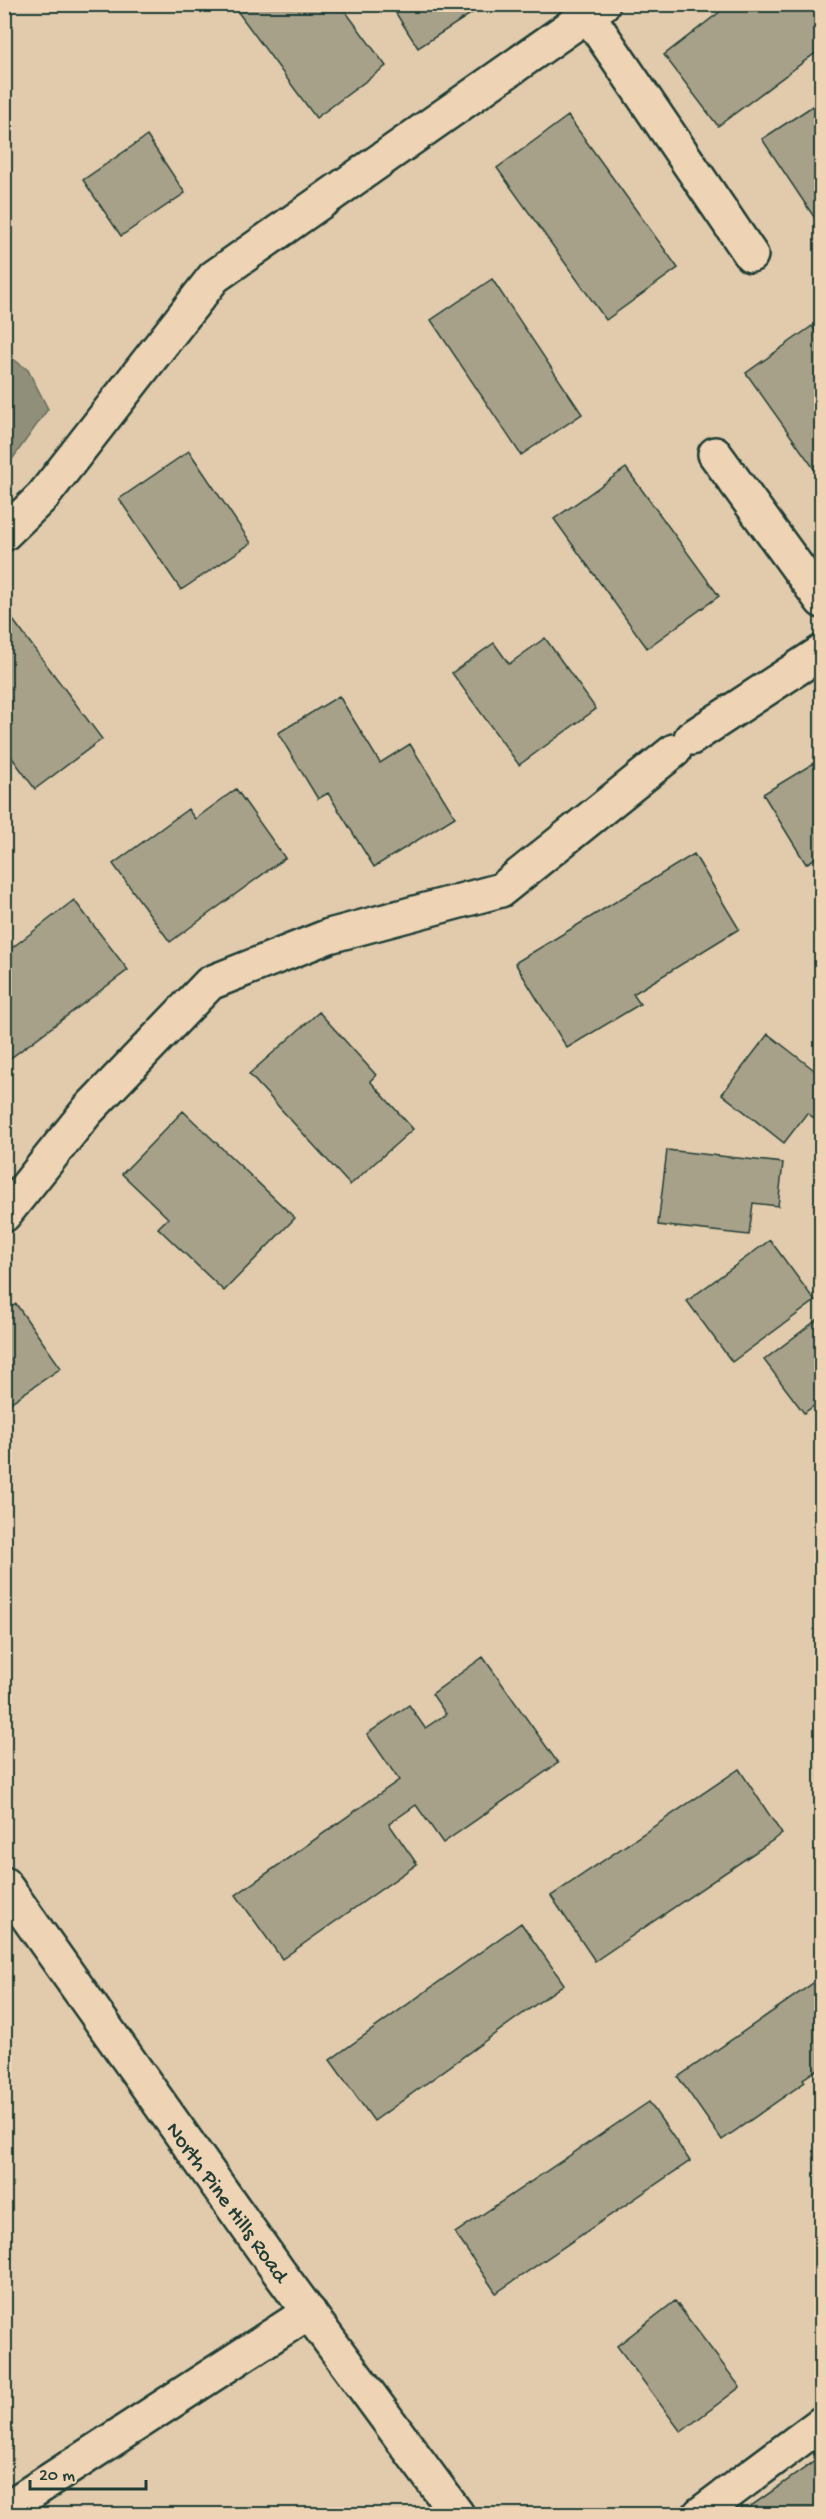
<svg xmlns="http://www.w3.org/2000/svg" width="826" height="2519" font-family="'Gochi Hand',sans-serif">
  <style>
    .water { fill: #908f79; stroke: #636e5d; stroke-width: 1.5 }
    .building { fill: #a8a18a; stroke: #1f3d34; stroke-width: 1.5 }
    .lines { fill: none; stroke-linecap: round; stroke-linejoin: round }
    .minor-casing { stroke: #1f3d34; stroke-width: 38 }
    .major-casing { stroke: #1f3d34; stroke-width: 38 }
    .minor { stroke: #eed4b5; stroke-width: 33 }
    .major { stroke: #eed4b5; stroke-width: 33 }
    .labels { text-anchor: middle; stroke-width: 6; stroke-linejoin: round; paint-order: stroke }
    .street-label { font-size: 22px; fill: #1f3d34; stroke: #eed4b5 }
  </style>
  <rect width="100%" height="100%" fill="#e2cbad"/>
  <filter id="ink" filterUnits="userSpaceOnUse"><feTurbulence type="fractalNoise" baseFrequency=".0167" numOctaves="2"/><feDisplacementMap in="SourceGraphic" scale="12" xChannelSelector="R" yChannelSelector="G"/><feConvolveMatrix kernelMatrix="1 2 1 2 8 2 1 2 1" color-interpolation-filters="sRGB"/></filter>
  <g filter="url(#ink)">
    <path class="water" d="M 5,353 L 28,370 L 48,409 L 11,461 L 5,464 Z"/>
    <path class="building" d="M 232,4 L 340,4 L 386,66 L 316,118 Z
      M 390,4 L 486,4 L 418,48 Z
      M 730,4 L 822,4 L 822,48 L 718,126 L 664,55 Z
      M 822,100 L 822,229 L 762,139 Z
      M 568,116 L 678,268 L 606,320 L 497,168 Z
      M 147,136 L 185,193 L 121,236 L 83,180 Z
      M 492,279 L 582,414 L 521,455 L 431,320 Z
      M 812,326 L 822,339 L 822,480 L 746,373 Z
      M 189,451 L 251,543 L 181,590 L 119,499 Z
      M 626,468 L 719,596 L 647,648 L 554,519 Z
      M 4,608 L 102,739 L 35,789 L 4,747 Z
      M 545,638 L 596,709 L 519,765 L 452,673 L 494,643 L 509,664 Z
      M 339,696 L 380,763 L 410,744 L 455,817 L 374,867 L 328,793 L 318,799 L 278,733 Z
      M 822,758 L 822,854 L 806,864 L 763,794 Z
      M 236,789 L 285,858 L 170,942 L 113,864 L 188,809 L 195,819 Z
      M 694,854 L 739,929 L 633,994 L 640,1004 L 567,1048 L 515,963 Z
      M 74,900 L 128,970 L 4,1063 L 4,954 Z
      M 319,1012 L 376,1075 L 370,1081 L 413,1129 L 350,1185 L 249,1074 Z
      M 768,1034 L 822,1076 L 822,1124 L 807,1113 L 784,1143 L 722,1094 Z
      M 183,1111 L 295,1218 L 224,1291 L 158,1228 L 168,1218 L 122,1174 Z
      M 667,1150 L 783,1163 L 778,1206 L 753,1203 L 749,1235 L 658,1225 Z
      M 770,1240 L 815,1301 L 732,1362 L 687,1301 Z
      M 16,1304 L 61,1368 L 4,1407 L 4,1312 Z
      M 822,1316 L 822,1400 L 804,1413 L 764,1360 Z
      M 483,1657 L 558,1763 L 443,1843 L 416,1805 L 389,1824 L 417,1864 L 282,1959 L 236,1895 L 399,1780 L 367,1734 L 409,1705 L 425,1728 L 446,1714 L 432,1694 Z
      M 739,1769 L 782,1834 L 595,1961 L 551,1896 Z
      M 521,1923 L 564,1984 L 374,2121 L 330,2060 Z
      M 822,1977 L 822,2066 L 803,2079 L 805,2082 L 722,2140 L 678,2077 Z
      M 649,2102 L 690,2161 L 496,2293 L 455,2233 Z
      M 675,2301 L 740,2387 L 681,2432 L 617,2346 Z
      M 822,2456 L 822,2514 L 743,2514 L 744,2511 Z"/>
    <g class="lines">
      <defs>
        <path id="minor" d="M 588,15 L 751,255
          M 715,454 L 822,601
          M 4,534 L 43,496 L 214,277 L 603,4
          M 691,738 L 822,652
          M 4,1215 L 88,1110 L 210,983 L 329,936 L 501,890 L 674,751
          M 4,2510 L 309,2312
          M 700,2514 L 822,2423"/>
        <path id="major" d="M 4,1884 L 279,2272 L 457,2514"/>
      </defs>
      <use href="#minor" class="minor-casing"/>
      <use href="#major" class="major-casing"/>
      <use href="#minor" class="minor"/>
      <use href="#major" class="major"/>
    </g>
  </g>
  <g class="labels">
    <g class="street-label">
      <text transform="translate(229 2201) rotate(54)" y="8">North Pine Hills Road</text>
    </g>
  </g>
  <rect width="826" height="2519" fill="none" stroke="#eed4b5" stroke-width="24"/>
  <rect x="12" y="12" width="802" height="2495" fill="none" stroke="#1f3d34" stroke-width="2" filter="url(#ink)"/>
  <path d="M30 2480v9h116v-9" fill="none" stroke="#1f3d34" stroke-width="3"/>
  <text x="39" y="2480" font-size="18" fill="#1f3d34" stroke="#eed4b5" stroke-width="4.5" paint-order="stroke">20 m</text>
</svg>
